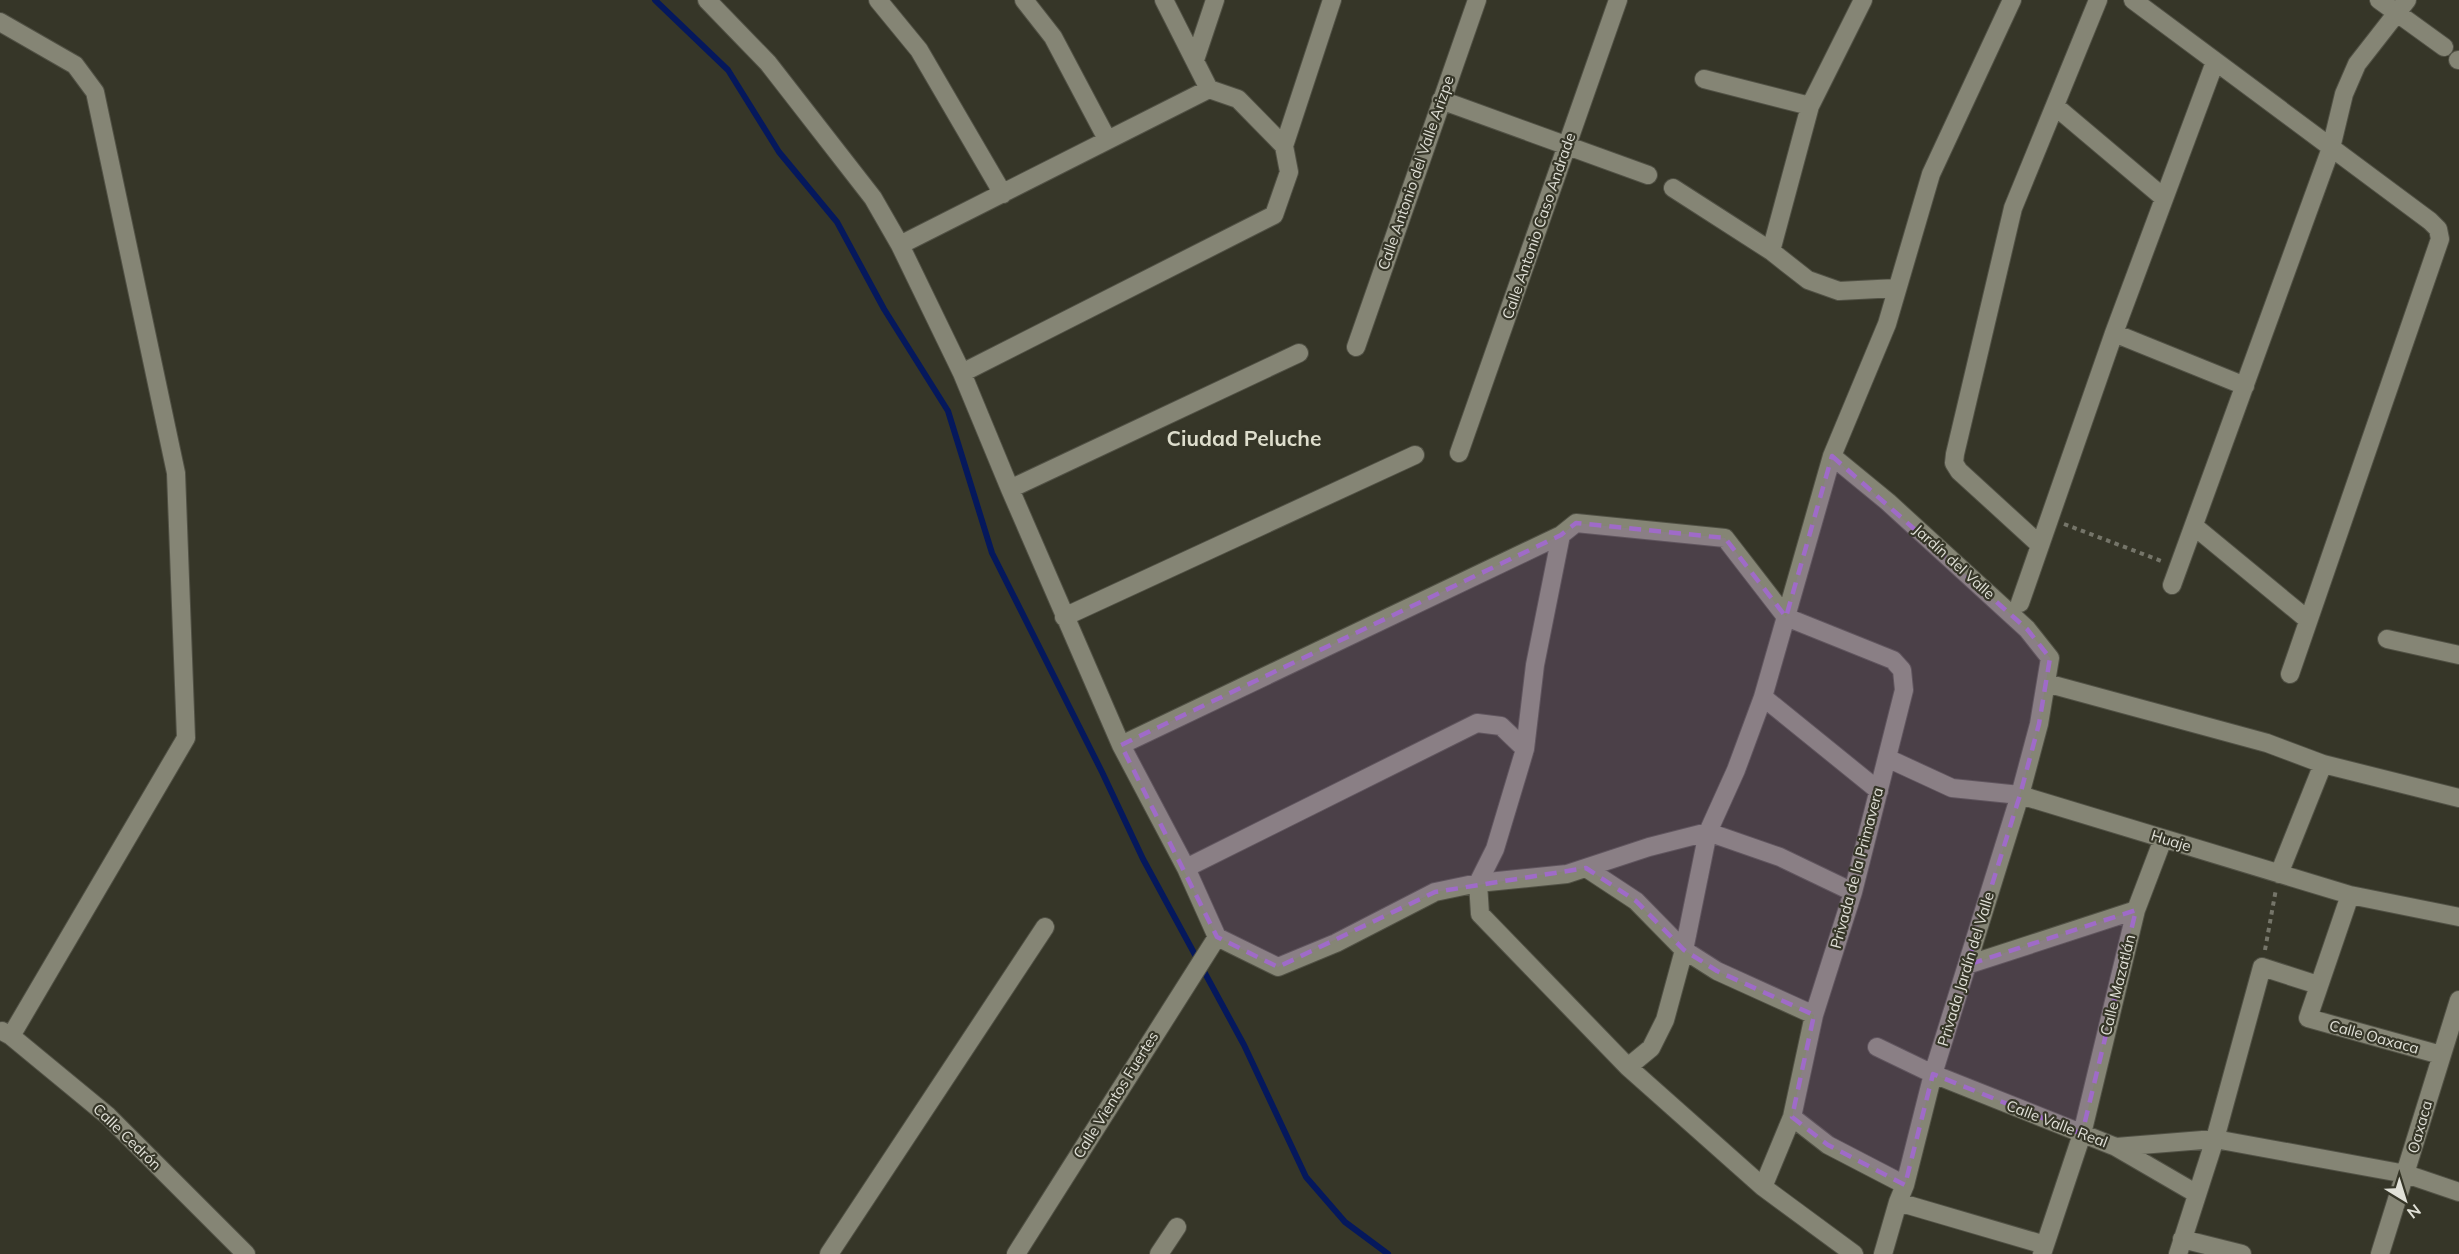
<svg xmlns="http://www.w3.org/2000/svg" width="2459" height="1254" font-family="Mulish,sans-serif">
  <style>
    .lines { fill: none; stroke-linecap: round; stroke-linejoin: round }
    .stream { stroke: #05185c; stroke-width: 6 }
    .minor-casing { stroke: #515145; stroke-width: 20 }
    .path { stroke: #757569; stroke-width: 4; stroke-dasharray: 4.5 4.5; stroke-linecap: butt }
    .minor { stroke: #858575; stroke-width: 18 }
    .marked { fill: #9f6bc8; fill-opacity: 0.2; stroke: #9f6bc8; stroke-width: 4.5; stroke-dasharray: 12 8; stroke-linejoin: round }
    .labels { text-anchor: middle; stroke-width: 4.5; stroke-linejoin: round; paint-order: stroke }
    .street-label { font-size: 15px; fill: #e1e1d8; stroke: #363628 }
    .district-label { font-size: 21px; font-weight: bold; fill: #dedecd; stroke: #363628 }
  </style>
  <rect width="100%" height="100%" fill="#363628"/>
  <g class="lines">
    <path class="stream" d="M 655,0 L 728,70 L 779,152 L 837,222 L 884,309 L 948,411 L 992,553 L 1102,772 L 1143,859 L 1244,1045 L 1306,1177 L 1345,1222 L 1388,1254"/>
    <defs>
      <path id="minor" d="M 707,0 L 768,63 L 873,198 L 900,245 L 962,373 L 1010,489 L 1121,745 L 1186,868 L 1217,937 L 1278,967 L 1336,943 L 1435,892 L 1478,883 L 1567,874 L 1649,847 L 1708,832 L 1780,857 L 1853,892
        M 878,0 L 919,50 L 1003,194
        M 1024,0 L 1053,37 L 1107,139
        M 2133,0 L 2430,221 L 2438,229 L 2440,239 L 2290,674
        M 2379,0 L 2444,47
        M 0,22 L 75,65 L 95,92 L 176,473 L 186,738 L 11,1036
        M 1195,60 L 1215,0
        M 2458,60 L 2459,60
        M 1704,79 L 1810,106
        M 1441,100 L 1648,175
        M 2055,106 L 2164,198
        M 1284,146 L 1332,0
        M 1673,188 L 1771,251 L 1808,280 L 1839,291 L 1897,288
        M 900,245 L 1209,89
        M 1771,251 L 1810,106 L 1863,0
        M 2114,333 L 2245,386
        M 1356,347 L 1477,0
        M 962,373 L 1274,215 L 1289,172 L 1284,146 L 1238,99 L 1209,89 L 1164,0
        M 1459,453 L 1618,0
        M 1832,456 L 1888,502 L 2027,629 L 2050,658 L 2039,724 L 2020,795 L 1933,1074 L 1905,1185 L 1898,1202 L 1883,1254
        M 1010,489 L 1299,353
        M 2194,526 L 2308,620
        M 1561,535 L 1535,665 L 1525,749 L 1495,849 L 1478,883 L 1480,914 L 1628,1067 L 1763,1187 L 1854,1254
        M 2040,545 L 1959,471 L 1954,463 L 1955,454 L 2013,208 L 2098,0
        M 2172,585 L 2331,148 L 2344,94 L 2357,64 L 2407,0
        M 2020,603 L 2114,333 L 2215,62
        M 1064,617 L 1415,455
        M 2387,639 L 2459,655
        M 2046,683 L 2267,743 L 2323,764 L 2459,798
        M 1763,697 L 1879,791
        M 1121,745 L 1561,535 L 1576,523 L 1725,538 L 1786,617
        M 1887,758 L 1952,788 L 2020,795 L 2350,895 L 2459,917
        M 1186,868 L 1477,723 L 1501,726 L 1525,749
        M 1586,868 L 1636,901 L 1684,950 L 1717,971 L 1814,1015
        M 2279,874 L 2323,764
        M 2350,895 L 2308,1018 L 2441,1055
        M 1967,965 L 2136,910
        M 2,1031 L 11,1036 L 108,1116 L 246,1254
        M 1877,1047 L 1933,1074 L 2116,1147 L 2215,1139 L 2406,1174 L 2459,1192
        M 1628,1067 L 1651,1048 L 1665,1020 L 1684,950 L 1708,832 L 1736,770 L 1763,697 L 1832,456 L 1887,324 L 1931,174 L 2012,0
        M 1792,1117 L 1828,1145 L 1905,1185
        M 2116,1147 L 2197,1194
        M 1763,1187 L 1792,1117 L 1814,1015 L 1853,892 L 1904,690 L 1902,670 L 1893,660 L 1786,617
        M 1898,1202 L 2045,1245
        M 2182,1239 L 2242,1254
        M 829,1254 L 1045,927
        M 1016,1254 L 1217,937
        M 1159,1254 L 1177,1227
        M 2042,1254 L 2082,1134 L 2136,910 L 2163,839
        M 2178,1254 L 2215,1139 L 2262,967 L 2318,985
        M 2380,1254 L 2459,1000"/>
    </defs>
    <use href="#minor" class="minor-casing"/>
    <path class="path" d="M 2064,524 L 2164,562
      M 2265,950 L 2276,889"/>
    <use href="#minor" class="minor"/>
  </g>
  <path class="marked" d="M 1832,456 L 2027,629 L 2050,658 L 2039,724 L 2020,795 L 1967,965 L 2136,910 L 2082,1134 L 1933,1074 L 1905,1185 L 1828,1145 L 1792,1117 L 1814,1015 L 1717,971 L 1684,950 L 1636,901 L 1586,868 L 1435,892 L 1278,967 L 1217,937 L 1121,745 L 1561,535 L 1576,523 L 1725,538 L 1786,617 Z"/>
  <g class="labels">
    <g class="street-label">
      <text transform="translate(1416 173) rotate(-71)" y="5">Calle Antonio del Valle Arizpe</text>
      <text transform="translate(1539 226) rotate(-71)" y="5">Calle Antonio Caso Andrade</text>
      <text transform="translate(1954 562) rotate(42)" y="5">Jardín del Valle</text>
      <text transform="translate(2171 841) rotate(17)" y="5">Huaje</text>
      <text transform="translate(1857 868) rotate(-75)" y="5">Privada de la Primavera</text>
      <text transform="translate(1966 969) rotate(-73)" y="5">Privada Jardín del Valle</text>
      <text transform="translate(2118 985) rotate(-76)" y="5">Calle Mazatlán</text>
      <text transform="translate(2374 1037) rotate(15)" y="5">Calle Oaxaca</text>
      <text transform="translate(1116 1095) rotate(-58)" y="5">Calle Vientos Fuertes</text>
      <text transform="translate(2057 1124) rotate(21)" y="5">Calle Valle Real</text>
      <text transform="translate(2420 1127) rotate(-74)" y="5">Oaxaca</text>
      <text transform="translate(127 1137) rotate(44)" y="5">Calle Cedrón</text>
    </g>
    <g class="district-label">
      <text x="1244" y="446">Ciudad Peluche</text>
    </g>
  </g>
  <g transform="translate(2405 1200) rotate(142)" stroke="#363628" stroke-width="4.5" paint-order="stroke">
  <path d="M0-4.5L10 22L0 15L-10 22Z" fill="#e1e1d8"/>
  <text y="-9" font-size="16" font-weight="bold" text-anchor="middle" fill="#e1e1d8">N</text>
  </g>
</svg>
